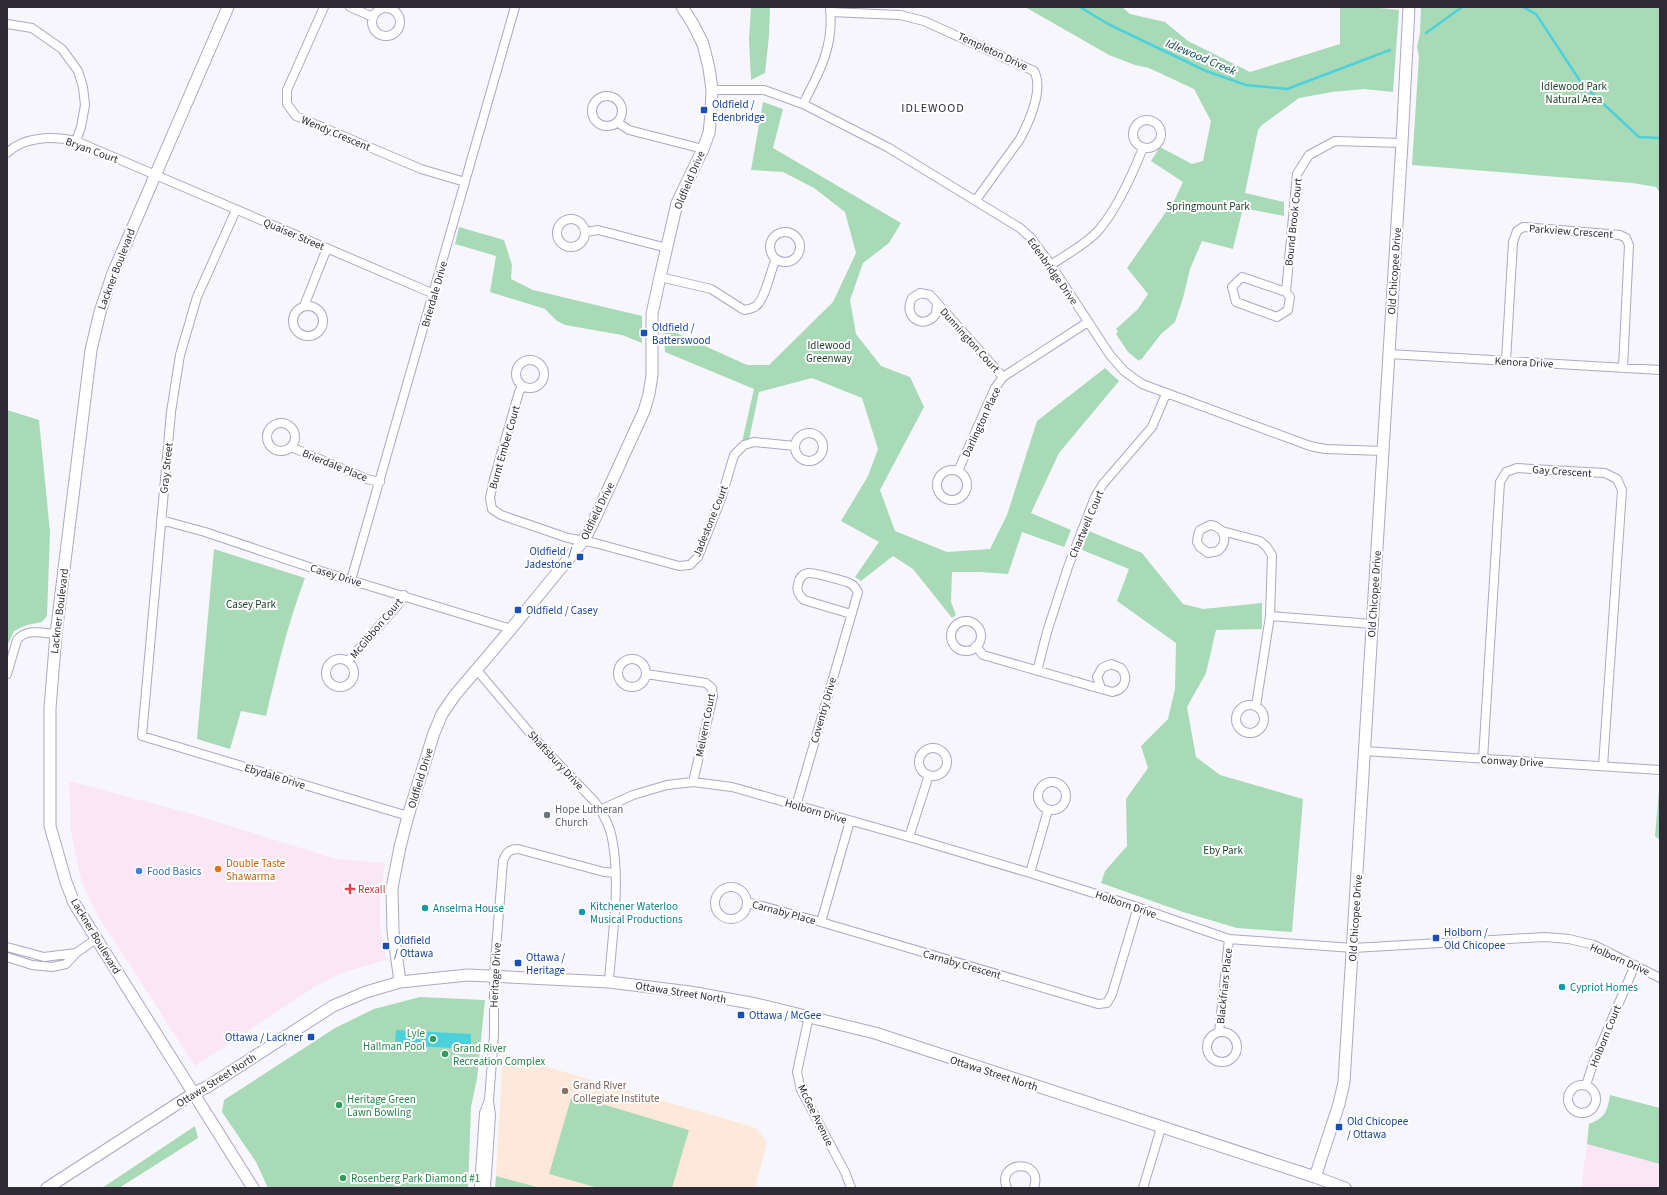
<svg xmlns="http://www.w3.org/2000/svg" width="1667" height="1195" font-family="'Source Sans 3',sans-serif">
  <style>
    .commercial { fill: #fbe6f5 }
    .education { fill: #fee8da }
    .green { fill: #a9dab7 }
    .water { fill: #4cd1dc }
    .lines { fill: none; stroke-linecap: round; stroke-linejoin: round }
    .stream { stroke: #4cd1dc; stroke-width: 2.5 }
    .street-casing { stroke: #aea7c6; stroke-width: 10 }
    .secondary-casing { stroke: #aea7c6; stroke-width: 13 }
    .street { stroke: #fff; stroke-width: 8 }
    .secondary { stroke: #fff; stroke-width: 11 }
    .transit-dot { fill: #1a4fb4; stroke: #fff; stroke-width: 1.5 }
    .worship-dot { fill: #6b7280; stroke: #fff; stroke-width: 1.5 }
    .food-dot { fill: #e8710a; stroke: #fff; stroke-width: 1.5 }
    .shop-dot { fill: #3f7fe0; stroke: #fff; stroke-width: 1.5 }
    .health-dot { fill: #e0444e; stroke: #fff; stroke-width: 1.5 }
    .culture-dot { fill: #0f9aa8; stroke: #fff; stroke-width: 1.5 }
    .leisure-dot { fill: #2e9e5b; stroke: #fff; stroke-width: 1.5 }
    .education-dot { fill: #8d6e63; stroke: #fff; stroke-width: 1.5 }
    .labels { text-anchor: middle; stroke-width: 4; stroke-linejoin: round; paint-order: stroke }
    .street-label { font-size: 11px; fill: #2e2b37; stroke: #fff }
    .park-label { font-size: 11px; fill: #1a3d27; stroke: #fff }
    .transit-label { font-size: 11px; fill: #164399; stroke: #fff; text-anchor: start }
    .worship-label { font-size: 11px; fill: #5b616d; stroke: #fff; text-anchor: start }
    .food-label { font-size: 11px; fill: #c56008; stroke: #fff; text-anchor: start }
    .shop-label { font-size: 11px; fill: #366cbe; stroke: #fff; text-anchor: start }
    .health-label { font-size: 11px; fill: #be3a42; stroke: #fff; text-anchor: start }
    .culture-label { font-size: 11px; fill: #0d838f; stroke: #fff; text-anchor: start }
    .leisure-label { font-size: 11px; fill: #27864d; stroke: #fff; text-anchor: start }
    .education-label { font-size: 11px; fill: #785e54; stroke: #fff; text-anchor: start }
    .water-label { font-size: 12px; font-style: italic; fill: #0d484d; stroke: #fff }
    .neighbourhood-label { font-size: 12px; letter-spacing: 1px; fill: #2e2b37; stroke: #fff }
  </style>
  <rect width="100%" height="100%" fill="#f7f6fc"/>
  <path class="commercial" d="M 69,781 L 192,814 L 336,859 L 385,863 L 380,894 L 380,926 L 386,960 L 339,974 L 316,986 L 195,1066 L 100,919 L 82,883 L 71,832 Z
    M 1587,1144 L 1660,1164 L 1660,1188 L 1581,1188 Z"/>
  <path class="education" d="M 503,1054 L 756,1128 L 767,1142 L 755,1188 L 541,1188 L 496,1176 Z"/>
  <path class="green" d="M 751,7 L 770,7 L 769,36 L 765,73 L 751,80 L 749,39 Z
    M 1025,7 L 1122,7 L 1130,14 L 1165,22 L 1188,41 L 1250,72 L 1340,44 L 1340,8 L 1370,7 L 1399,10 L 1393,92 L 1364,89 L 1332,92 L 1299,98 L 1262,125 L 1258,130 L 1245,193 L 1284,202 L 1284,216 L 1243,208 L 1233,249 L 1202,241 L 1190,269 L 1183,298 L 1175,322 L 1161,334 L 1141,360 L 1140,359 L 1139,361 L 1128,352 L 1116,334 L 1118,331 L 1116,329 L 1138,309 L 1148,294 L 1127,268 L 1175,199 L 1183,182 L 1151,161 L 1160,147 L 1192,164 L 1203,161 L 1211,121 L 1194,89 L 1149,68 L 1135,65 L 1109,55 Z
    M 1421,7 L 1660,7 L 1660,193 L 1656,187 L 1632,183 L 1412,165 L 1419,56 L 1417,47 L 1420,33 Z
    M 763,102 L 783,109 L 773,148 L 901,223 L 889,243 L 863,263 L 850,300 L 856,334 L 881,366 L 910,377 L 924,407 L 880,490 L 895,531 L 947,552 L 990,549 L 1007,515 L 1037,421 L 1105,368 L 1119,381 L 1059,453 L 1031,513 L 1071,530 L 1064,547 L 1022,532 L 1008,574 L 980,572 L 952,572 L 951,602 L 956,615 L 952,618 L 913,569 L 893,556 L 861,581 L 855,577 L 879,542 L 841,521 L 868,476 L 878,449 L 862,398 L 812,378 L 759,392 L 749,440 L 742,442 L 754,389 L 665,352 L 663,327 L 747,365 L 769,365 L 833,302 L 856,253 L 845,212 L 814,188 L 783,172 L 751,170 Z
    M 459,227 L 504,240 L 512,265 L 511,279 L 533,290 L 642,316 L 642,343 L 622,335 L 565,325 L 557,321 L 545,309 L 490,292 L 496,256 L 455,244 Z
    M 7,410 L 39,420 L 50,532 L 47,616 L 42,622 L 27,625 L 14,631 L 7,646 Z
    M 1089,531 L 1142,553 L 1183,604 L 1203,609 L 1262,603 L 1262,629 L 1216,630 L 1206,673 L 1187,707 L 1196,757 L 1220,775 L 1303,799 L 1292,932 L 1237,928 L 1183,912 L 1101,883 L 1105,871 L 1127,846 L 1126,799 L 1148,768 L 1141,746 L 1168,719 L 1175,689 L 1176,643 L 1117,601 L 1129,569 L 1082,550 Z
    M 214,549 L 305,578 C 288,623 277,669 266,716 L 241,711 L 230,749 L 197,739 Z
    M 1660,780 L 1660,840 L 1655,836 Z
    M 420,997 L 485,1000 L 477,1079 L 471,1107 L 468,1188 L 268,1188 L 256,1162 L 222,1112 L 224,1100 L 335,1028 L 374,1009 Z
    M 572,1095 L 689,1130 L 672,1188 L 598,1188 L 549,1174 Z
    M 1610,1095 L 1660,1108 L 1660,1164 L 1587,1144 L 1589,1124 C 1606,1117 1607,1112 1610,1095 Z
    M 195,1126 L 198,1138 L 119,1188 L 102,1188 Z
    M 496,1176 L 541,1188 L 495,1188 Z"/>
  <path class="water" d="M 396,1030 L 471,1034 L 471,1049 L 395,1045 Z"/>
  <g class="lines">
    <path class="stream" d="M 1080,7 L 1108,24 L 1206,71 L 1246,85 L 1287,89 L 1390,50
      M 1523,7 L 1536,14 L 1582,84 L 1639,137 L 1660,138
      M 1426,33 L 1462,7"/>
    <defs>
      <path id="street" d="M 324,7 L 287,90 L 287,104 L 296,116 L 421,169 L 465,182
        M 350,7 L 373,17
        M372 22a14 14 0 1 1 28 0a14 14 0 1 1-28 0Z
        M 830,12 L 900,15 L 924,21 L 1034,71 C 1044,89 1029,122 1020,139 L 976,200
        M 7,24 L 32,28 L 62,49 L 78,71 L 83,87 L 85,105 L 81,127 L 76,141
        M 712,90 L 764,90 L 803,104 L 889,148 L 1020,228 L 1031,238 L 1051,265 L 1110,355 L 1124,371 L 1142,384 L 1310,446 L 1325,449 L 1383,451
        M592 111a15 15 0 1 1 30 0a15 15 0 1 1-30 0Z
        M 803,104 C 820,71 834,46 830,8
        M1133 134a14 14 0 1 1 28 0a14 14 0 1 1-28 0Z
        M 617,122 L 629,130 L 703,149
        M 7,153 C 24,136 54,136 76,141 L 434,294
        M 236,210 L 197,297 L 180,355 L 171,412 L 142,736 L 408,816
        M557 233a14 14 0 1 1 28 0a14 14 0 1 1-28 0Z
        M 586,232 L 598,230 L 667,248
        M770 247a15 15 0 1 1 30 0a15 15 0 1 1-30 0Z
        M 1051,265 C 1067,254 1085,245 1098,231 C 1116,210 1133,173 1143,148
        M 660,277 L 711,289 L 744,310 C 749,309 752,309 756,306 C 766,298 770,271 776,259
        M 1286,292 L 1242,277 L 1232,287 L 1236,302 L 1277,317 L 1288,310 L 1290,297 L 1286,292 L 1297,174 L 1309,155 L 1335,141 L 1402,143
        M 937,303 L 936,314 C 924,331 902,317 912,298 L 920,293 L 930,295 L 1003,377
        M 304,306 L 327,248
        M293 321a15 15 0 1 1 30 0a15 15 0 1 1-30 0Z
        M 1389,354 L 1660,370
        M516 374a14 14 0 1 1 28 0a14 14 0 1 1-28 0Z
        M 1506,361 L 1513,242 L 1517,231 L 1523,227 L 1620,235 L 1626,238 L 1629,245 L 1623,368
        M 523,386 L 519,392 L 494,479 L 490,498 L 492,509 L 501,515 L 568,538 L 595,543 L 679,566 L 690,565 L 698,557 L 721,499 L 734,455 L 744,445 L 754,442 L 795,446
        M267 437a14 14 0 1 1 28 0a14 14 0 1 1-28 0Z
        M795 447a14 14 0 1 1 28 0a14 14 0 1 1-28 0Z
        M 291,447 L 367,479 L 380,482
        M937 485a15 15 0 1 1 30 0a15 15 0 1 1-30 0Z
        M 958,471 L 995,388 L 1003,377 L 1088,322
        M 161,520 L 205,532 L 327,573 L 511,629
        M 1222,531 C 1226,539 1225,545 1218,551 L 1208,553 L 1200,547 L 1197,542 L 1198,535 L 1200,530 L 1210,525 L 1215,526 L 1222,531 L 1260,541 L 1266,546 L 1272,555 L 1270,616 L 1256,706
        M 351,580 L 515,7
        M 1270,616 L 1372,624
        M951 636a15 15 0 1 1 30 0a15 15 0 1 1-30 0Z
        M 976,646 L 983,655 L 1112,692 C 1125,690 1129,678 1121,668 L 1111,664 L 1102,668 L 1097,677 L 1101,688
        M326 673a14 14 0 1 1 28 0a14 14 0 1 1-28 0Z
        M618 673a14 14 0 1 1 28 0a14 14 0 1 1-28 0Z
        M 348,661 L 397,606 L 404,595
        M 476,669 L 535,739 L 595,802 C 602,812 610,826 612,838 C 621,884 612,935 609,982
        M 1037,671 L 1047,632 L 1068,567 L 1095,497 L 1103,484 L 1152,427 L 1166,394
        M 7,674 L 17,640 C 26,628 43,633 56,634
        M 646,674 L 706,683 L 712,688 L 713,696 L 693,782
        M1236 719a14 14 0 1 1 28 0a14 14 0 1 1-28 0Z
        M919 762a14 14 0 1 1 28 0a14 14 0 1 1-28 0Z
        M 1364,751 L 1660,770
        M 1483,759 L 1500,482 L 1506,472 L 1517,468 L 1605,473 L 1617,479 L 1622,490 L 1603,766
        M1038 796a14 14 0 1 1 28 0a14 14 0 1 1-28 0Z
        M 796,806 L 858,592 L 853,585 L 847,582 C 840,580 814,572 808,573 C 802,574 799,579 798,584 C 796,591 799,595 804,600 L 851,614
        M 600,810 L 633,795 L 667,785 L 693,782 L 732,787 L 909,837 L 1030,873 L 1128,904 L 1229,939 L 1353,948 L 1545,937 L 1569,939 L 1594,945 L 1660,978
        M 850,821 L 821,922 L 1098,1004 L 1107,1003 L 1112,994 L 1138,907
        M 909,837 L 929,775
        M 1030,873 L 1048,810
        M715 903a16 16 0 1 1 32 0a16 16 0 1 1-32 0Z
        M 747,902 L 821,922
        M 7,947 L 44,957 L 76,953
        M 7,957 L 32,965 L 52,967 L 66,964 L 76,953 L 96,939
        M 809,1016 L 797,1072 L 801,1090 L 845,1172 L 851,1188
        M1207 1047a15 15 0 1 1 30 0a15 15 0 1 1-30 0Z
        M 1219,1032 L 1229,939
        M1568 1099a14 14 0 1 1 28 0a14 14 0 1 1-28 0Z
        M 1586,1085 L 1593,1064 L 1635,965
        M 479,1188 L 484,1113 L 489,1100 L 494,1035 L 494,975 L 503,861 C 506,853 509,849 518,849 L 604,872 L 616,873
        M 486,1188 L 491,1115 L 489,1101
        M 1007,1188 C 995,1161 1044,1157 1034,1188
        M 1143,1188 L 1161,1128"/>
      <path id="secondary" d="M 228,7 L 113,273 L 100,312 L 91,350 L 56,634 L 50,708 L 50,826 L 66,882 L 74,903 L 253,1188
        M 400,982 L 393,931 L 392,888 L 400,847 L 408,816 L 434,733 L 442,714 L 455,695 L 511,629 L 583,541 L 591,527 L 644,411 L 649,394 L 652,375 L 652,314 L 660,277 L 677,203 L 703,149 L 709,133 L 711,114 L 712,90 L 709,68 L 703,44 L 693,24 L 682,7
        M 1315,1177 L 1339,1104 L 1344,1082 L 1402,143 L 1409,7
        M 47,1188 L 194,1093 L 207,1087 L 333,1006 L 366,992 L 400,982 L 468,975 L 609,982 L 690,992 L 756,1004 L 875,1033 L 1315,1177 L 1345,1188"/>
    </defs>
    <use href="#street" class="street-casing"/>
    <use href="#secondary" class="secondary-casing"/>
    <use href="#street" class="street"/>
    <use href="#secondary" class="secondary"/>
  </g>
  <g class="transit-dot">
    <rect x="700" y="106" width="8" height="8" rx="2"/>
    <rect x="640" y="329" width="8" height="8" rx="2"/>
    <rect x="576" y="553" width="8" height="8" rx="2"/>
    <rect x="514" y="606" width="8" height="8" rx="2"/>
    <rect x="1432" y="934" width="8" height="8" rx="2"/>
    <rect x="382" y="942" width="8" height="8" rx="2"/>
    <rect x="514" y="959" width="8" height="8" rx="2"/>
    <rect x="737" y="1011" width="8" height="8" rx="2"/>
    <rect x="307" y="1033" width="8" height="8" rx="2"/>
    <rect x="1335" y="1123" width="8" height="8" rx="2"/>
  </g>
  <circle class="worship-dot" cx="547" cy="815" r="4"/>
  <circle class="food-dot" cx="218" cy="869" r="4"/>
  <circle class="shop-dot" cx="139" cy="871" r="4"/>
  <path class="health-dot" d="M348 883h4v4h4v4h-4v4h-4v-4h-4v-4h4z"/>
  <g class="culture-dot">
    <circle cx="425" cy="908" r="4"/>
    <circle cx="582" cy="912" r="4"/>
    <circle cx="1562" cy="987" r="4"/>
  </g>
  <g class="leisure-dot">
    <circle cx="433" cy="1039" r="4"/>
    <circle cx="445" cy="1054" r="4"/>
    <circle cx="339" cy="1105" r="4"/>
    <circle cx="343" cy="1178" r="4"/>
  </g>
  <circle class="education-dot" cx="565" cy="1091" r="4"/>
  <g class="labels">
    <g class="street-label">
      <text transform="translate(993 51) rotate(25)" y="4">Templeton Drive</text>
      <text transform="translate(336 133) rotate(23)" y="4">Wendy Crescent</text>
      <text transform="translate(92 150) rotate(20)" y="4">Bryan Court</text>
      <text transform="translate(689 180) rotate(-67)" y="4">Oldfield Drive</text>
      <text transform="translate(1293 222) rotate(-84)" y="4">Bound Brook Court</text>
      <text transform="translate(1571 231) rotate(4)" y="4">Parkview Crescent</text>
      <text transform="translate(294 234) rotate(23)" y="4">Quaiser Street</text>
      <text transform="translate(116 269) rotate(-69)" y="4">Lackner Boulevard</text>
      <text transform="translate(1053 271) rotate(55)" y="4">Edenbridge Drive</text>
      <text transform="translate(1394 271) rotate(-86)" y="4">Old Chicopee Drive</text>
      <text transform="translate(434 294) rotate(-74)" y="4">Brierdale Drive</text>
      <text transform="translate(970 340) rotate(48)" y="4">Dunnington Court</text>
      <text transform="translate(1524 362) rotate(3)" y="4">Kenora Drive</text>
      <text transform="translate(981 422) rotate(-65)" y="4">Darlington Place</text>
      <text transform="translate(504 447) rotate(-74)" y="4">Burnt Ember Court</text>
      <text transform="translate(335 465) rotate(22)" y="4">Brierdale Place</text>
      <text transform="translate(166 468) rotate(-84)" y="4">Gray Street</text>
      <text transform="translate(1562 471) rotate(4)" y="4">Gay Crescent</text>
      <text transform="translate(597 511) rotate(-64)" y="4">Oldfield Drive</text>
      <text transform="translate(710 521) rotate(-68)" y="4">Jadestone Court</text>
      <text transform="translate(1086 524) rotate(-67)" y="4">Chartwell Court</text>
      <text transform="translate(336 575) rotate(17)" y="4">Casey Drive</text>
      <text transform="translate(1374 594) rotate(-86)" y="4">Old Chicopee Drive</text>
      <text transform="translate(59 611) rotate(-83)" y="4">Lackner Boulevard</text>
      <text transform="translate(376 628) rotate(-50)" y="4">McGibbon Court</text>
      <text transform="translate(823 710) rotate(-74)" y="4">Coventry Drive</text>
      <text transform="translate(705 725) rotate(-79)" y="4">Melvern Court</text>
      <text transform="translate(556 760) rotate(47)" y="4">Shaftsbury Drive</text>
      <text transform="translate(1512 761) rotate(3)" y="4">Conway Drive</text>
      <text transform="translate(275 776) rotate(17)" y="4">Ebydale Drive</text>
      <text transform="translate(420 778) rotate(-73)" y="4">Oldfield Drive</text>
      <text transform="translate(816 811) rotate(16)" y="4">Holborn Drive</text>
      <text transform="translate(1126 904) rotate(19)" y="4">Holborn Drive</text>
      <text transform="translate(784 912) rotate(15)" y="4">Carnaby Place</text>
      <text transform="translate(1355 918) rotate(-86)" y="4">Old Chicopee Drive</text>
      <text transform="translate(96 936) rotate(59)" y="4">Lackner Boulevard</text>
      <text transform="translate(1620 959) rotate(24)" y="4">Holborn Drive</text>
      <text transform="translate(962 964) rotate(16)" y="4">Carnaby Crescent</text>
      <text transform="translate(495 975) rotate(-87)" y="4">Heritage Drive</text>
      <text transform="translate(1224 986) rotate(-84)" y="4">Blackfriars Place</text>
      <text transform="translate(681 992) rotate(9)" y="4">Ottawa Street North</text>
      <text transform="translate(1605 1036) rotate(-68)" y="4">Holborn Court</text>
      <text transform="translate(994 1073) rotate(18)" y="4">Ottawa Street North</text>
      <text transform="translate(216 1080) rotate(-32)" y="4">Ottawa Street North</text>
      <text transform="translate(816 1115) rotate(64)" y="4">McGee Avenue</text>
    </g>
    <g class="park-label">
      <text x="1574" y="90">Idlewood Park<tspan x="1574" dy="13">Natural Area</tspan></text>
      <text x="1208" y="210">Springmount Park</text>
      <text x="829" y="349">Idlewood<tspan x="829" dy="13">Greenway</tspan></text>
      <text x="251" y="608">Casey Park</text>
      <text x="1223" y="854">Eby Park</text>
    </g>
    <g class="transit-label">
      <text x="712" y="108">Oldfield /<tspan x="712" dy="13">Edenbridge</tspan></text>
      <text x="652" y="331">Oldfield /<tspan x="652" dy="13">Batterswood</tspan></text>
      <text x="572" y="555" text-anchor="end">Oldfield /<tspan x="572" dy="13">Jadestone</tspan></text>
      <text x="526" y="614">Oldfield / Casey</text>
      <text x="1444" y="936">Holborn /<tspan x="1444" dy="13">Old Chicopee</tspan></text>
      <text x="394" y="944">Oldfield<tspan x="394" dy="13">/ Ottawa</tspan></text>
      <text x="526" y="961">Ottawa /<tspan x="526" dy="13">Heritage</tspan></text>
      <text x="749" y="1019">Ottawa / McGee</text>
      <text x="303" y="1041" text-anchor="end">Ottawa / Lackner</text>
      <text x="1347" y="1125">Old Chicopee<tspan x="1347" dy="13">/ Ottawa</tspan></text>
    </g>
    <g class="worship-label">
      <text x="555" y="813">Hope Lutheran<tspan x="555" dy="13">Church</tspan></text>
    </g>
    <g class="food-label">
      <text x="226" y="867">Double Taste<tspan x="226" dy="13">Shawarma</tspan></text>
    </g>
    <g class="shop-label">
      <text x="147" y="875">Food Basics</text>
    </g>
    <g class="health-label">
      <text x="358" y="893">Rexall</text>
    </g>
    <g class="culture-label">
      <text x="590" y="910">Kitchener Waterloo<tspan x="590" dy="13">Musical Productions</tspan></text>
      <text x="433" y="912">Anselma House</text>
      <text x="1570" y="991">Cypriot Homes</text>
    </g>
    <g class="leisure-label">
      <text x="425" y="1037" text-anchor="end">Lyle<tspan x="425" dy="13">Hallman Pool</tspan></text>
      <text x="453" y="1052">Grand River<tspan x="453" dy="13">Recreation Complex</tspan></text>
      <text x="347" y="1103">Heritage Green<tspan x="347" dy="13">Lawn Bowling</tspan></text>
      <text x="351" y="1182">Rosenberg Park Diamond #1</text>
    </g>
    <g class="education-label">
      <text x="573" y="1089">Grand River<tspan x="573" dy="13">Collegiate Institute</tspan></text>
    </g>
    <g class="water-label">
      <text transform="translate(1201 57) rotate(23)" y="4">Idlewood Creek</text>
    </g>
    <g class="neighbourhood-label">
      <text x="933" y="112">IDLEWOOD</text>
    </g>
  </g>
  <rect width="1667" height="1195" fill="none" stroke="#2e2b37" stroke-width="16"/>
</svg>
